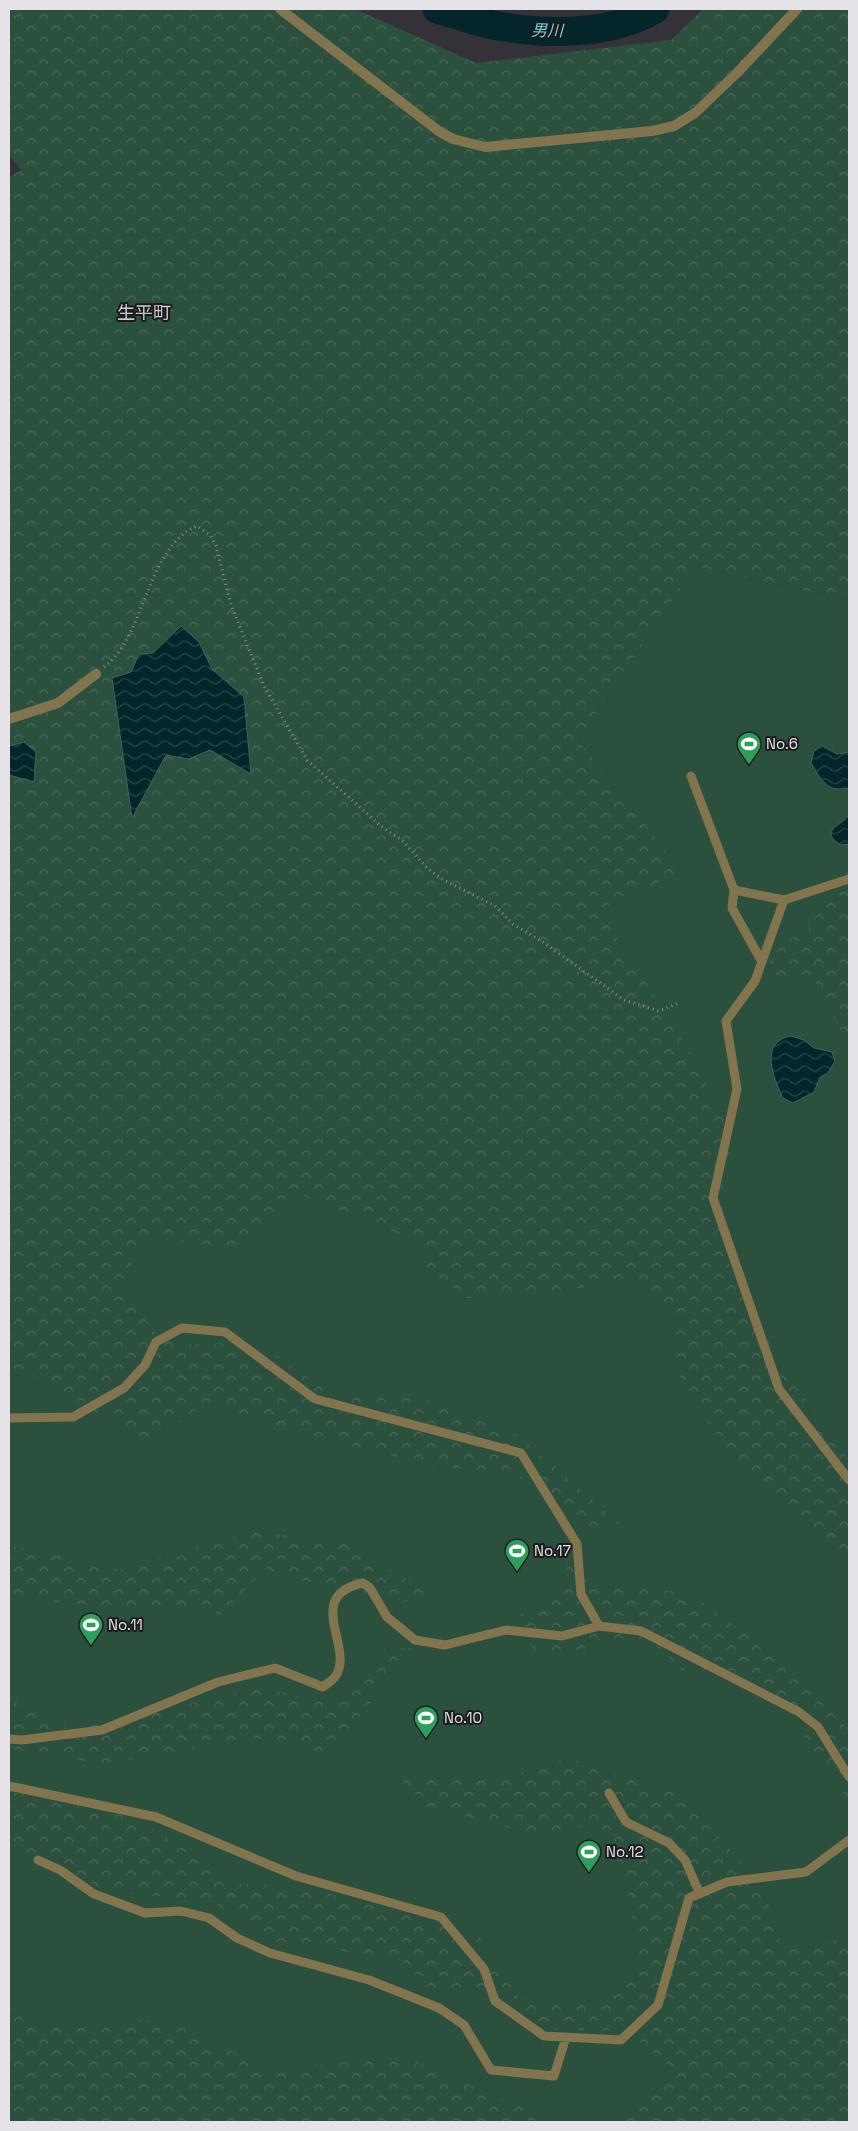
<svg xmlns="http://www.w3.org/2000/svg" width="858" height="2131" font-family="'Space Grotesk','Noto Sans JP',sans-serif">
  <style>
    .green { fill: #2c503e }
    .forest { fill: url(#forest-crowns) }
    .water { fill: url(#water-waves); stroke: #485f63 }
    .lines { fill: none; stroke-linecap: round; stroke-linejoin: round }
    .river { stroke: #04262a; stroke-width: 29 }
    .path { stroke: #8c8a90; stroke-width: 3; stroke-dasharray: 1 4; stroke-linecap: butt }
    .lane { stroke: #81744e; stroke-width: 9 }
    .street { stroke: #81744e; stroke-width: 10 }
    .labels { text-anchor: middle; stroke-width: 4; stroke-linejoin: round; paint-order: stroke }
    .poi-label { font-size: 15px; fill: #e5e3e8; stroke: #1b1a1d; text-anchor: start }
    .water-label { font-size: 16px; font-style: italic; fill: #74d6e3; stroke: #1b1a1d }
    .quarter-label { font-size: 18px; fill: #ccc8d2; stroke: #1b1a1d }
  </style>
  <defs>
    <pattern id="forest-crowns" width="20" height="18" patternUnits="userSpaceOnUse" patternTransform="scale(1.25)"><rect width="20" height="18" fill="#2c503e"/><path d="M2 6a3 3 0 1 1 6 0M12 15a3 3 0 1 1 6 0" fill="none" stroke="#4a695a"/></pattern>
    <pattern id="water-waves" width="16" height="10" patternUnits="userSpaceOnUse" patternTransform="scale(1.25)"><rect width="16" height="10" fill="#04262a"/><path d="M0 5q4-4 8 0t8 0" fill="none" stroke="#284549"/></pattern>
  </defs>
  <rect width="100%" height="100%" fill="#343138"/>
  <path class="green" d="M 695,567 L 849,600 L 849,1995 L 676,2072 L 621,2122 L 472,2122 L 9,2047 L 9,1376 L 29,1374 L 113,1207 L 694,1060 L 599,909 L 682,871 L 578,740 Z"/>
  <path class="forest" d="M 9,9 L 355,9 L 476,63 L 671,40 L 703,9 L 849,9 L 849,600 L 695,567 L 578,740 L 683,872 L 599,909 L 695,1060 L 730,1133 L 723,1253 L 782,1367 L 849,1461 L 849,1570 L 721,1442 L 677,1371 L 676,1313 L 627,1280 L 542,1295 L 466,1298 L 429,1271 L 418,1242 L 295,1192 L 233,1249 L 141,1235 L 124,1284 L 152,1330 L 176,1345 L 257,1341 L 340,1400 L 402,1390 L 521,1437 L 618,1523 L 588,1532 L 513,1472 L 436,1467 L 272,1425 L 207,1403 L 148,1442 L 29,1374 L 9,1376 L 9,177 L 21,170 L 9,155 Z
    M 849,870 L 849,1046 L 813,978 L 776,978 L 765,946 L 803,935 Z
    M 252,1531 L 341,1542 L 433,1595 L 393,1604 L 338,1592 L 265,1569 L 221,1614 L 9,1599 L 9,1545 L 122,1570 Z
    M 569,1550 L 584,1562 L 597,1586 L 687,1592 L 772,1653 L 849,1730 L 849,1802 L 804,1736 L 786,1702 L 729,1672 L 682,1670 L 648,1638 L 539,1657 L 513,1620 L 563,1587 Z
    M 387,1647 L 417,1649 L 381,1688 L 331,1754 L 251,1737 L 103,1764 L 9,1749 L 9,1699 L 72,1730 L 264,1687 L 330,1705 Z
    M 570,1758 L 682,1796 L 763,1887 L 782,1946 L 849,1940 L 849,2122 L 621,2122 L 676,2072 L 627,2031 L 542,2029 L 505,2016 L 475,1991 L 433,1991 L 400,1960 L 268,1940 L 214,1903 L 103,1890 L 53,1861 L 9,1849 L 9,1792 L 130,1815 L 240,1884 L 309,1888 L 478,1935 L 519,1998 L 604,2006 L 641,1967 L 624,1868 L 593,1823 L 544,1837 L 427,1806 L 396,1775 L 512,1775 Z
    M 9,2007 L 31,2026 L 161,2019 L 272,2070 L 403,2056 L 554,2122 L 9,2122 Z"/>
  <path class="water" d="M 181,626 L 199,642 L 212,669 L 244,697 L 251,774 L 210,750 L 189,759 L 166,755 L 132,818 L 112,678 L 131,672 L 139,654 L 153,653 Z
    M 24,742 L 36,752 L 34,782 L 9,775 L 9,746 Z
    M 822,746 L 837,754 L 849,752 L 849,789 C 844,787 842,789 837,789 C 824,788 817,773 811,763 L 814,751 Z
    M 849,815 L 849,844 L 841,845 C 818,831 841,826 849,815 Z
    M 791,1036 L 804,1040 L 814,1048 L 832,1052 L 835,1061 L 828,1073 L 820,1077 L 814,1092 L 793,1103 L 783,1098 C 773,1078 759,1041 791,1036 Z"/>
  <g class="lines">
    <path class="river" d="M 437,9 C 455,14 474,21 493,25 C 543,35 610,36 655,9"/>
    <path class="path" d="M 104,667 C 145,638 146,547 197,526 L 211,536 L 216,546 L 231,605 L 264,686 L 307,760 L 382,827 L 403,841 L 425,866 L 440,878 L 495,906 L 513,924 L 546,944 L 624,1000 L 659,1011 L 679,1003"/>
    <path class="lane" d="M 691,776 L 734,890 L 732,908 L 762,962
      M 734,890 L 784,900 L 849,879
      M 784,900 L 755,981 L 726,1021 L 737,1089 L 713,1198 L 779,1389 L 849,1480
      M 9,1418 L 73,1417 L 124,1388 L 145,1365 L 156,1342 L 182,1328 L 225,1332 L 315,1399 L 521,1453 L 577,1544 L 581,1594 L 599,1626
      M 9,1739 L 22,1740 L 102,1730 L 218,1682 L 275,1668 L 323,1687 C 326,1684 332,1681 335,1677 C 356,1648 302,1596 363,1583 L 370,1588 L 387,1617 L 415,1640 L 445,1645 L 506,1630 L 562,1636 L 599,1626 L 641,1631 L 799,1712 L 818,1727 L 849,1777
      M 9,1786 L 156,1817 L 296,1876 L 441,1917 L 484,1969 L 495,2001 L 544,2036 L 621,2040 L 658,2005 L 689,1898 L 727,1882 L 806,1872 L 849,1840
      M 609,1793 L 626,1822 L 669,1843 L 685,1860 L 700,1894
      M 38,1860 L 60,1870 L 94,1894 L 145,1913 L 181,1911 L 209,1918 L 237,1938 L 270,1953 L 369,1980 L 439,2008 L 464,2025 L 491,2070 L 554,2076 L 566,2037"/>
    <path class="street" d="M 280,9 L 440,132 L 453,139 L 485,147 L 652,131 L 674,126 L 695,113 L 738,72 L 797,9
      M 9,719 L 58,703 L 96,674"/>
  </g>
  <defs>
    <symbol id="stadium-pin" viewBox="-11 -11 22 30"><path d="M0 17L-7.5 6A9.5 9.5 0 1 1 7.5 6Z" fill="#2e9e5b" stroke="#1b1a1d"/><path d="M0-5a6.5 5 0 1 0 0 10a6.5 5 0 1 0 0-10ZM-3.5-1.8h7v3.6h-7Z" fill="#fff"/></symbol>
  </defs>
  <g fill-rule="evenodd">
    <use href="#stadium-pin" x="735" y="730" width="28" height="38"/>
    <use href="#stadium-pin" x="503" y="1537" width="28" height="38"/>
    <use href="#stadium-pin" x="77" y="1611" width="28" height="38"/>
    <use href="#stadium-pin" x="412" y="1704" width="28" height="38"/>
    <use href="#stadium-pin" x="575" y="1838" width="28" height="38"/>
  </g>
  <g class="labels">
    <g class="poi-label">
      <text x="766" y="749">No.6</text>
      <text x="534" y="1556">No.17</text>
      <text x="108" y="1630">No.11</text>
      <text x="444" y="1723">No.10</text>
      <text x="606" y="1857">No.12</text>
    </g>
    <g class="water-label">
      <text transform="translate(547 30) rotate(1)" y="6">男川</text>
    </g>
    <g class="quarter-label">
      <text x="144" y="319">生平町</text>
    </g>
  </g>
  <rect width="858" height="2131" fill="none" stroke="#e5e3e8" stroke-width="20"/>
</svg>
